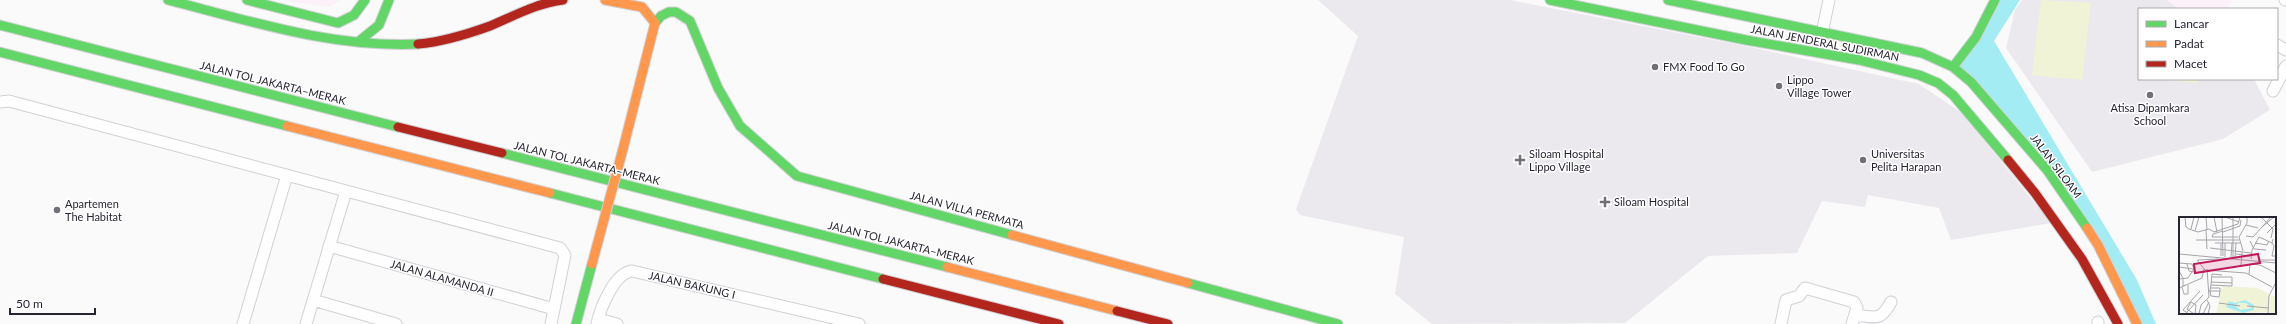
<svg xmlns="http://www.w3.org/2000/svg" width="2286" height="324" font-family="Lato,sans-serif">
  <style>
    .commercial { fill: #fcf1f9 }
    .built { fill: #ebe9ee }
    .green { fill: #f1f3d7 }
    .water { fill: #a3ecf4 }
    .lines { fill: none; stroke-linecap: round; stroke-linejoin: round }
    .street-casing { stroke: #d2d0d6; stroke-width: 13 }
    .fast-casing { stroke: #d2d0d6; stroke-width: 11 }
    .slow-casing { stroke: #d2d0d6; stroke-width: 11 }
    .jam-casing { stroke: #d2d0d6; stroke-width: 11 }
    .street { stroke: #fefefe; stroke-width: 11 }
    .fast { stroke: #63d668; stroke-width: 9 }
    .slow { stroke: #ff974d; stroke-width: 9 }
    .jam { stroke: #b3261e; stroke-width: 9 }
    .slow-bridge-casing { stroke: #d2d0d6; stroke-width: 11; stroke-linecap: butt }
    .slow-bridge { stroke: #ff974d; stroke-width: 9 }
    .poi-dot { fill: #726f77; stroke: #fff; stroke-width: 1.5 }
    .labels { text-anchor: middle; stroke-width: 3; stroke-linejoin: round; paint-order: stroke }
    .street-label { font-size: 11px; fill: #282431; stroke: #fff }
    .poi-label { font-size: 11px; fill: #282431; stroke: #fff; text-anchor: start }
    .inset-road { fill: none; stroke: #a6a4aa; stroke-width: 1 }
    .view { fill: #c2185b; fill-opacity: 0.15; stroke: #c2185b; stroke-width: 2 }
    .inset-edge { fill: none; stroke: #282431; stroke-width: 2 }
  </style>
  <rect width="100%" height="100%" fill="#fafafa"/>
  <path class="commercial" d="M 279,0 L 340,0 L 330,7 Z
    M 2167,0 L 2232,0 L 2227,9 L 2178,9 Z"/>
  <path class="built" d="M 1318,0 L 1510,0 L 1750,47 L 1919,84 L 1962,113 L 2051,223 L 1951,240 L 1939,208 L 1868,195 L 1865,207 L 1822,201 L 1797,253 L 1708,256 L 1625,323 L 1432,324 L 1395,294 L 1404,237 L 1300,215 L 1296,209 L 1358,36 Z
    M 2022,0 L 2167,0 L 2178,9 L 2139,9 L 2139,79 L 2254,79 L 2270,110 L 2223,139 L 2092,172 L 2006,48 L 2015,10 Z"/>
  <path class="green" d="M 2041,0 L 2091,3 L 2082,80 L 2032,75 Z
    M 2160,79 L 2197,79 L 2197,83 Z"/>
  <path class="water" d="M 1997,0 L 2020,0 L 1994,41 L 2137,280 L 2156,324 L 2139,324 L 2102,245 L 1956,67 Z"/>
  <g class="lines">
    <defs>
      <path id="street" d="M 2285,0 L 2286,0
        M 1822,33 L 1829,0
        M 2277,45 L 2286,50
        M 2273,91 L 2286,66
        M 0,102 L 9,101 L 560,248 L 565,255 L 551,324
        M 329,246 L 554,309
        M 313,300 L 396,324
        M 1855,315 C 1876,317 1880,322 1891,302
        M 598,319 L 617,324
        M 243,324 L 287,175
        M 306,324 L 346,191
        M 597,324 C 600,309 614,273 632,271 L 859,324
        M 1781,324 L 1786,300 L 1799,296 L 1805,288 L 1854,302 L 1857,308 L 1852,324
        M 2098,324 L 2098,322"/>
      <path id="fast" d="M 168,0 C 250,21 332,48 418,44
        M 247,0 L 338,23 L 354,15 L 365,0
        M 1550,0 L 1746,40 L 1859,60 L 1919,75 L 1938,83 L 1953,95 L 2008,160
        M 1668,0 L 1922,53 L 1953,67 L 1971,82 L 2047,170 L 2087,228
        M 655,23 L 661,16 L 669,12 L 676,12 L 690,21 L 718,88 L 740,126 L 797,176 L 1012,235
        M 0,25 L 398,127
        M 358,42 L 379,25 L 389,0
        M 0,52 L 287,126
        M 1953,67 L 1976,37 L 1995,0
        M 502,153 L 947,267
        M 550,193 L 883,279
        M 1188,283 L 1338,324
        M 576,324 L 592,264"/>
      <path id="slow" d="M 605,0 L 642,7 L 655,23 L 623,149
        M 287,126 L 550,193
        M 2087,228 L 2098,245 L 2137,324
        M 1012,235 L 1188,283
        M 947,267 L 1117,311"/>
      <path id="jam" d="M 418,44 C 441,42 468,34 490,26 C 514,16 537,3 563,0
        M 398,127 L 502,153
        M 2008,160 L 2035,193 L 2082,259 L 2118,324
        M 883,279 L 1059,324
        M 1117,311 L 1168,324"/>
    </defs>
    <use href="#street" class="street-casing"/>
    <use href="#fast" class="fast-casing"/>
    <use href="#slow" class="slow-casing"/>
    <use href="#jam" class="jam-casing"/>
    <use href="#street" class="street"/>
    <use href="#fast" class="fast"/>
    <use href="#slow" class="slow"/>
    <use href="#jam" class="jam"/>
    <defs>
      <path id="slow-bridge" d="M 592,264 L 623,149"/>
    </defs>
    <use href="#slow-bridge" class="slow-bridge-casing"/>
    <use href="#slow-bridge" class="slow-bridge"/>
  </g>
  <g class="poi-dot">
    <circle cx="1655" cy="67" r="4"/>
    <circle cx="1779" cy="86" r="4"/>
    <circle cx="2150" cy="95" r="4"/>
    <path d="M1518 154h4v4h4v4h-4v4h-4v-4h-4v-4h4z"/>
    <circle cx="1863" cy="160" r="4"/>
    <path d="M1603 196h4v4h4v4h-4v4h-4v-4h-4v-4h4z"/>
    <circle cx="57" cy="210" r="4"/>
  </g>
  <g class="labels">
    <g class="street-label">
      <text transform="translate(1825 43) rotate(11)" y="4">JALAN JENDERAL SUDIRMAN</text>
      <text transform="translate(273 83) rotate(14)" y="4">JALAN TOL JAKARTA–MERAK</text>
      <text transform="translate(587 163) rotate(14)" y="4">JALAN TOL JAKARTA–MERAK</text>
      <text transform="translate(2056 166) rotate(53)" y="4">JALAN SILOAM</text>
      <text transform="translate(967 210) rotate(15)" y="4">JALAN VILLA PERMATA</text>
      <text transform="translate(901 243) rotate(14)" y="4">JALAN TOL JAKARTA–MERAK</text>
      <text transform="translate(442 278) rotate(16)" y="4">JALAN ALAMANDA II</text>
      <text transform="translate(692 285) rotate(13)" y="4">JALAN BAKUNG I</text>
    </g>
    <g class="poi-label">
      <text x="1663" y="71">FMX Food To Go</text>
      <text x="1787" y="84">Lippo<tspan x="1787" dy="13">Village Tower</tspan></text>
      <text x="2150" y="112" text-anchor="middle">Atisa Dipamkara<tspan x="2150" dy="13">School</tspan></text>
      <text x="1529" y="158">Siloam Hospital<tspan x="1529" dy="13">Lippo Village</tspan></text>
      <text x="1871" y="158">Universitas<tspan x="1871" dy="13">Pelita Harapan</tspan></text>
      <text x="1614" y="206">Siloam Hospital</text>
      <text x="65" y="208">Apartemen<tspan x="65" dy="13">The Habitat</tspan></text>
    </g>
  </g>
  <g transform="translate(2179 217)">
    <rect width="97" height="97" fill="#fafafa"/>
    <path d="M 43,69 L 79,71 L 90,77 L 89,95 L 37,97 ZM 92,78 L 97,80 L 97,97 L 90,97 Z" fill="#f1f3d7"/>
    <path d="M 66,83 L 75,88 L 75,93 L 64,96 L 47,90 L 50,84 L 56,86 ZM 59,86 L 67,86 L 73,91 L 61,93 L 57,89 Z" fill="#a3ecf4" fill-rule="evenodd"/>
    <path class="inset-road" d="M 6,0 L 7,10 L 10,12 L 19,15 L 30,12 L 35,15 L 59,7 L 61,0M 27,0 L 28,13M 35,0 L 38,15M 43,0 L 44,39M 46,0 L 60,5M 54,0 L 54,40M 82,0 L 94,12 L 92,21M 67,8 L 79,11M 83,10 L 95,0M 12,12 L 15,0M 27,13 L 28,32M 16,14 L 20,0M 44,15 L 61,9 L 62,3M 88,16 L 97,7M 67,19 L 74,20 L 92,0M 33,20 L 59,20M 33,20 L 34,17 L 44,14M 17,23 L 60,23M 71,24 L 75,32 L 87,33M 36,26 L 61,26M 76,26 L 88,28 L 90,24M 93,26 L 95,29 L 93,39 L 97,39M 31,31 L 72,36M 64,34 L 60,20 L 68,6 L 68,0M 0,37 L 97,46M 57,37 L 71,39M 42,39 L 42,26M 46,40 L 46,26M 52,40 L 53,26M 56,40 L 57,26M 72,42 L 73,33 L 80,20 L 93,26 L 94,22M 18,43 L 26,53 L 67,56 L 93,70M 19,43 L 40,42M 79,43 L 97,43M 0,46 L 13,47 L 15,52 L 9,61 L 0,62M 8,47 L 10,54 L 15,55M 62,48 L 63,35M 0,50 L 14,52M 0,54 L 4,61 L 4,69 L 6,68M 70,57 L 71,47 L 81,48 L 97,56M 32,65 L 53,66M 32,68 L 53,69 L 53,60 L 33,60M 3,70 L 5,77 L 9,77 L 9,68M 0,71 L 23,61 L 25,52M 31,71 L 41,71 L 41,74M 29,74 L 41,74 L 40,80 L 32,79 L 31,74 L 32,68 L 33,57 L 43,58M 28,83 L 31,89 L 29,97M 40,86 L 61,89M 68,89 L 89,91M 8,95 L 24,78M 10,97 L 4,93 L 21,74M 15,97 L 8,92 L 12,85 L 17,88 L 16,97M 20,97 L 22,88 L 30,80 L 28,52M 24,97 L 30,85M 89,97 L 90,79 L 96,67"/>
    <path class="view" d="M 79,37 L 81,46 L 16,56 L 15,47 Z"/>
    <rect width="97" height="97" class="inset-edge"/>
  </g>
  <rect x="2138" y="8" width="140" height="72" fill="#ffffff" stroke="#a9a7ad"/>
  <rect x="2146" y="21" width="20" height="6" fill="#63d668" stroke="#a9a7ad"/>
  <text x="2174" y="28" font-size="12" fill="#282431">Lancar</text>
  <rect x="2146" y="41" width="20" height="6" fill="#ff974d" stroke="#a9a7ad"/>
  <text x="2174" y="48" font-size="12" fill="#282431">Padat</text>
  <rect x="2146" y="61" width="20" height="6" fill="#b3261e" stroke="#a9a7ad"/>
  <text x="2174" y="68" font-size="12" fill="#282431">Macet</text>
  <path d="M10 308v6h85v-6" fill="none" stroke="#282431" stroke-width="2"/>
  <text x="16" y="308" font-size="12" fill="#282431" stroke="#ffffff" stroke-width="3" paint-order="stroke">50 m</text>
</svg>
